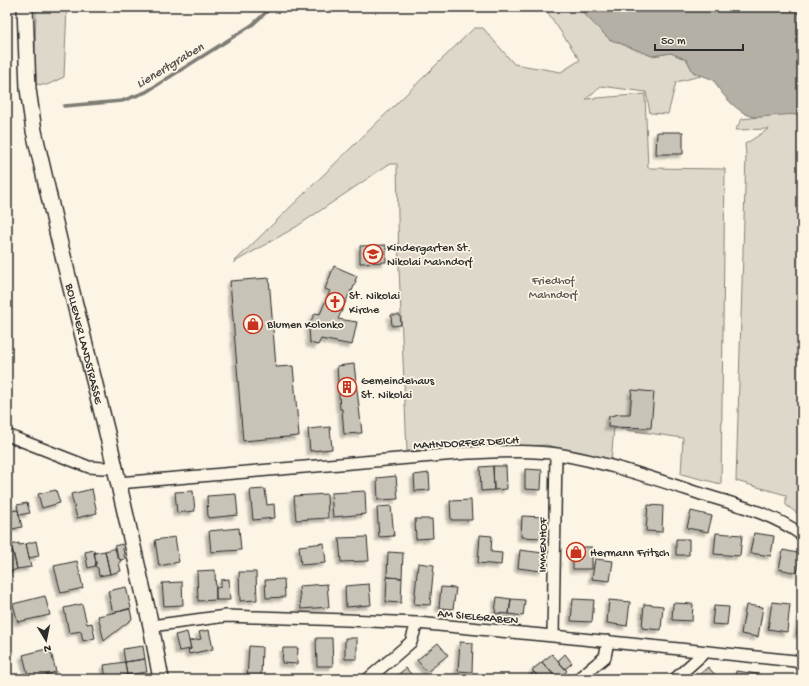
<svg xmlns="http://www.w3.org/2000/svg" width="809" height="686" font-family="'Gochi Hand',sans-serif">
  <style>
    .green { fill: #ded8ca; stroke: #84827a }
    .water { fill: #b4b0a5; stroke: #7d7b74 }
    .lines { fill: none; stroke-linecap: round; stroke-linejoin: round }
    .stream { stroke: #7d7b74; stroke-width: 3.5 }
    .building { fill: #c8c3b7; stroke: #2b2b2b; filter: url(#shadow) }
    .street-casing { stroke: #2b2b2b; stroke-width: 14 }
    .secondary-casing { stroke: #2b2b2b; stroke-width: 18 }
    .street { stroke: #fcf5e5; stroke-width: 11 }
    .secondary { stroke: #fcf5e5; stroke-width: 15 }
    .labels { text-anchor: middle; stroke-width: 3.5; stroke-linejoin: round; paint-order: stroke }
    .poi-label { font-size: 12px; fill: #2b2b2b; stroke: #fcf5e5; text-anchor: start }
    .park-label { font-size: 12px; fill: #585653; stroke: #fcf5e5 }
    .street-label { font-size: 12px; fill: #2b2b2b; stroke: #fcf5e5 }
    .water-label { font-size: 13px; font-style: italic; fill: #545350; stroke: #fcf5e5 }
  </style>
  <defs>
    <filter id="shadow"><feDropShadow dx="-3.5" dy="3.5" stdDeviation="1" flood-color="#0004"/></filter>
  </defs>
  <rect width="100%" height="100%" fill="#fcf5e5"/>
  <filter id="ink" filterUnits="userSpaceOnUse"><feTurbulence type="fractalNoise" baseFrequency=".025" numOctaves="2"/><feDisplacementMap in="SourceGraphic" scale="8" xChannelSelector="R" yChannelSelector="G"/><feConvolveMatrix kernelMatrix="1 2 1 2 8 2 1 2 1" color-interpolation-filters="sRGB"/></filter>
  <g filter="url(#ink)">
    <path class="green" d="M 36,7 L 67,7 L 64,77 L 47,85 L 34,84 Z
      M 544,7 L 577,7 L 609,39 L 652,56 L 671,53 L 687,60 L 693,72 L 701,76 L 676,82 L 668,114 L 650,113 L 646,92 L 601,86 L 586,99 L 645,94 L 648,168 L 725,169 L 721,484 L 681,474 L 683,438 L 614,428 L 611,462 L 547,445 L 407,451 L 399,268 L 397,164 L 389,164 L 296,227 L 233,263 L 474,28 L 483,28 L 514,64 L 561,72 L 580,60 Z
      M 785,114 L 802,115 L 802,517 L 786,505 L 786,495 L 736,481 L 746,155 L 745,144 L 769,129 L 735,130 L 742,119 Z"/>
    <path class="water" d="M 577,7 L 802,7 L 802,115 C 796,115 789,114 783,115 C 775,115 766,117 758,117 C 742,118 720,94 714,80 L 693,72 L 687,60 L 671,53 L 652,56 L 609,39 Z"/>
    <g class="lines">
      <path class="stream" d="M 64,106 L 122,101 L 146,92 L 252,25 L 272,7"/>
    </g>
    <path class="building" d="M 657,132 L 683,132 L 683,154 L 656,154 Z
      M 386,245 L 386,262 L 360,263 L 360,246 Z
      M 334,266 L 357,276 L 355,281 L 356,281 L 352,291 L 351,290 L 338,319 L 357,322 L 352,345 L 321,339 L 318,345 L 310,343 L 309,325 L 315,313 L 320,314 L 330,291 L 325,289 Z
      M 269,278 L 276,367 L 293,366 L 299,436 L 243,441 L 230,281 Z
      M 391,315 L 400,315 L 401,325 L 392,326 Z
      M 354,364 L 362,433 L 344,434 L 342,409 L 340,409 L 337,366 Z
      M 632,390 L 654,392 L 651,428 L 608,427 L 609,416 L 620,414 L 630,414 Z
      M 330,427 L 332,449 L 310,451 L 308,429 Z
      M 493,466 L 506,466 L 507,489 L 494,490 Z
      M 493,466 L 494,490 L 481,491 L 480,467 Z
      M 525,469 L 542,470 L 541,490 L 525,489 Z
      M 429,473 L 430,490 L 415,491 L 414,475 Z
      M 396,476 L 398,499 L 378,500 L 377,478 Z
      M 92,489 L 97,513 L 77,518 L 71,494 Z
      M 265,489 L 267,505 L 274,504 L 275,518 L 253,520 L 250,490 Z
      M 56,490 L 60,503 L 42,508 L 38,494 Z
      M 193,491 L 195,511 L 177,513 L 175,492 Z
      M 365,491 L 366,514 L 333,517 L 331,493 Z
      M 236,494 L 238,515 L 208,518 L 207,496 Z
      M 327,494 L 328,518 L 296,520 L 294,496 Z
      M 471,500 L 472,520 L 451,520 L 450,501 Z
      M 27,503 L 30,513 L 19,515 L 17,505 Z
      M 648,505 L 663,506 L 662,532 L 646,531 Z
      M 391,506 L 394,536 L 379,537 L 377,507 Z
      M 11,510 L 11,511 L 18,510 L 22,527 L 8,530 L 7,511 Z
      M 691,511 L 712,516 L 708,532 L 687,528 Z
      M 522,516 L 543,517 L 542,538 L 521,537 Z
      M 415,519 L 432,519 L 433,538 L 416,539 Z
      M 239,528 L 241,550 L 211,552 L 209,531 Z
      M 716,533 L 742,535 L 740,556 L 714,554 Z
      M 754,533 L 774,536 L 771,556 L 750,553 Z
      M 480,535 L 492,536 L 491,552 L 502,553 L 501,565 L 478,563 Z
      M 175,537 L 179,562 L 159,566 L 155,540 Z
      M 367,537 L 369,561 L 341,562 L 339,538 Z
      M 676,539 L 689,539 L 689,555 L 676,555 Z
      M 36,541 L 39,556 L 29,558 L 26,544 Z
      M 19,543 L 19,545 L 26,544 L 31,567 L 17,569 L 11,545 Z
      M 324,543 L 326,563 L 301,565 L 299,546 Z
      M 122,544 L 125,559 L 121,560 L 118,558 L 114,546 Z
      M 573,547 L 592,547 L 592,569 L 573,569 Z
      M 116,548 L 118,558 L 121,560 L 119,563 L 121,571 L 110,574 L 105,551 Z
      M 94,550 L 96,563 L 95,566 L 88,568 L 85,552 Z
      M 520,550 L 543,553 L 541,571 L 518,568 Z
      M 783,550 L 802,554 L 797,573 L 779,569 Z
      M 13,551 L 17,569 L 7,573 L 7,553 Z
      M 105,551 L 110,574 L 99,576 L 98,568 L 95,566 L 96,563 L 94,553 Z
      M 388,552 L 403,553 L 402,578 L 387,577 Z
      M 595,559 L 613,561 L 610,581 L 592,579 Z
      M 77,561 L 83,588 L 61,593 L 54,566 Z
      M 418,563 L 434,565 L 430,605 L 414,604 Z
      M 215,570 L 216,600 L 198,601 L 197,571 Z
      M 239,572 L 256,572 L 257,600 L 240,601 Z
      M 387,577 L 402,578 L 401,603 L 386,602 Z
      M 229,579 L 230,600 L 216,600 L 216,588 L 221,587 L 221,580 Z
      M 284,579 L 285,597 L 266,598 L 265,580 Z
      M 182,582 L 183,605 L 164,606 L 162,583 Z
      M 327,584 L 329,607 L 301,609 L 299,586 Z
      M 369,584 L 371,605 L 346,607 L 345,586 Z
      M 126,587 L 131,608 L 113,613 L 108,591 Z
      M 441,587 L 456,588 L 453,609 L 439,608 Z
      M 45,596 L 50,615 L 18,622 L 13,604 Z
      M 497,597 L 511,599 L 509,614 L 495,613 Z
      M 511,599 L 525,600 L 523,616 L 509,614 Z
      M 573,599 L 594,600 L 592,622 L 571,621 Z
      M 609,600 L 630,602 L 627,626 L 607,623 Z
      M 772,602 L 790,604 L 787,632 L 768,629 Z
      M 673,603 L 693,604 L 692,621 L 672,620 Z
      M 82,604 L 87,624 L 92,623 L 95,638 L 83,641 L 81,631 L 69,633 L 64,608 Z
      M 644,604 L 663,606 L 661,630 L 642,628 Z
      M 746,605 L 763,607 L 758,637 L 741,634 Z
      M 714,606 L 729,607 L 727,625 L 712,624 Z
      M 130,609 L 132,619 L 104,641 L 98,616 Z
      M 801,614 L 802,614 L 802,635 L 797,634 Z
      M 209,630 L 213,649 L 189,654 L 188,649 L 191,649 L 189,641 L 201,639 L 199,632 Z
      M 187,632 L 191,649 L 179,651 L 175,635 Z
      M 316,638 L 332,638 L 333,666 L 317,666 Z
      M 345,638 L 357,638 L 357,659 L 345,659 Z
      M 460,642 L 473,643 L 472,672 L 458,671 Z
      M 438,643 L 448,655 L 427,672 L 417,660 Z
      M 143,646 L 145,659 L 125,662 L 123,649 Z
      M 249,646 L 262,647 L 261,679 L 247,679 Z
      M 50,648 L 56,672 L 29,679 L 23,655 Z
      M 283,648 L 298,648 L 297,664 L 282,663 Z
      M 552,654 L 567,671 L 558,679 L 542,662 Z
      M 565,654 L 572,663 L 565,669 L 558,661 Z
      M 145,659 L 147,672 L 127,675 L 125,662 Z
      M 125,662 L 127,675 L 118,676 L 119,679 L 106,679 L 104,665 Z
      M 542,662 L 557,679 L 540,679 L 532,670 Z
      M 708,667 L 719,679 L 699,679 L 697,677 Z
      M 406,668 L 415,679 L 393,679 Z
      M 736,671 L 758,674 L 758,679 L 735,679 Z
      M 534,672 L 540,679 L 531,679 L 529,677 Z"/>
    <g class="lines">
      <defs>
        <path id="street" d="M 7,435 L 89,467 L 103,468 L 115,467
          M 118,483 L 468,453 C 498,452 528,450 557,454 C 605,462 652,478 698,493 C 734,504 772,513 802,535
          M 151,626 L 226,616 L 347,620 L 417,623 L 553,636 L 795,661 L 802,664
          M 553,636 L 556,454
          M 368,679 L 411,642 L 417,623
          M 578,679 L 605,657 L 608,641
          M 675,679 L 705,652"/>
        <g id="secondary">
          <path id="s1" d="M 25,7 L 28,89 L 34,131 L 59,240 L 108,437 L 151,626 L 161,679"/>
        </g>
      </defs>
      <use href="#street" class="street-casing"/>
      <use href="#secondary" class="secondary-casing"/>
      <use href="#street" class="street"/>
      <use href="#secondary" class="secondary"/>
    </g>
  </g>
  <defs>
    <symbol id="school-ring" viewBox="-11 -11 22 22"><circle r="9.5" fill="#fcf5e5" stroke="#c8321e" stroke-width="1.5"/><path d="M0-5L7-2L0 1L-7-2ZM-4 1L0 2.5L4 1V4Q0 6-4 4Z" fill="#c8321e"/></symbol>
    <symbol id="church-ring" viewBox="-11 -11 22 22"><circle r="9.5" fill="#fcf5e5" stroke="#c8321e" stroke-width="1.5"/><path d="M-1.2-6h2.4v3.5h3.3v2.4h-3.3V6h-2.4V-.1h-3.3v-2.4h3.3Z" fill="#c8321e"/></symbol>
    <symbol id="shop-ring" viewBox="-11 -11 22 22"><circle r="9.5" fill="#fcf5e5" stroke="#c8321e" stroke-width="1.5"/><path d="M-5-2.5h2.3a2.7 3.5 0 0 1 5.4 0H5L5.5 6h-11ZM-1.5-2.5h3a1.5 2.3 0 0 0-3 0Z" fill="#c8321e"/></symbol>
    <symbol id="building-ring" viewBox="-11 -11 22 22"><circle r="9.5" fill="#fcf5e5" stroke="#c8321e" stroke-width="1.5"/><path d="M-4-6H4V6H1V3H-1V6H-4ZM-2.5-4.3h1.7v1.8h-1.7ZM.8-4.3h1.7v1.8H.8ZM-2.5-1h1.7V.8h-1.7ZM.8-1h1.7V.8H.8Z" fill="#c8321e"/></symbol>
  </defs>
  <g fill-rule="evenodd">
    <use href="#school-ring" x="362" y="243" width="22" height="22"/>
    <use href="#church-ring" x="324" y="291" width="22" height="22"/>
    <use href="#shop-ring" x="242" y="313" width="22" height="22"/>
    <use href="#building-ring" x="336" y="376" width="22" height="22"/>
    <use href="#shop-ring" x="565" y="541" width="22" height="22"/>
  </g>
  <g class="labels">
    <g class="poi-label">
      <text x="387" y="251">Kindergarten St.<tspan x="387" dy="14">Nikolai Mahndorf</tspan></text>
      <text x="349" y="299">St. Nikolai<tspan x="349" dy="14">Kirche</tspan></text>
      <text x="267" y="328">Blumen Kolonko</text>
      <text x="361" y="384">Gemeindehaus<tspan x="361" dy="14">St. Nikolai</tspan></text>
      <text x="590" y="556">Hermann Fritsch</text>
    </g>
    <g class="park-label">
      <text x="553" y="284">Friedhof<tspan x="553" dy="14">Mahndorf</tspan></text>
    </g>
    <g class="street-label">
      <text dy="4" stroke="none"><textPath href="#s1" startOffset="343">BOLLENER LANDSTRASSE</textPath></text>
      <text transform="translate(466 442) rotate(-3)" y="4">MAHNDORFER DEICH</text>
      <text transform="translate(542 545) rotate(-89)" y="4">IMMENHOF</text>
      <text transform="translate(478 616) rotate(5)" y="4">AM SIELGRABEN</text>
    </g>
    <g class="water-label">
      <text transform="translate(169 64) rotate(-31)" y="5">Lienertgraben</text>
    </g>
  </g>
  <rect width="809" height="686" fill="none" stroke="#fcf5e5" stroke-width="24"/>
  <rect x="12" y="12" width="785" height="662" fill="none" stroke="#2b2b2b" stroke-width="1.5" filter="url(#ink)"/>
  <g transform="translate(46 640) rotate(170)" stroke="#fcf5e5" stroke-width="3" paint-order="stroke">
  <path d="M0-3L7 15L0 10L-7 15Z" fill="#2b2b2b"/>
  <text y="-6" font-size="11" font-weight="bold" text-anchor="middle" fill="#2b2b2b">N</text>
  </g>
  <path d="M655 44v6h88v-6" fill="none" stroke="#2b2b2b" stroke-width="2"/>
  <text x="661" y="44" font-size="12" fill="#2b2b2b" stroke="#fcf5e5" stroke-width="3" paint-order="stroke">50 m</text>
</svg>
